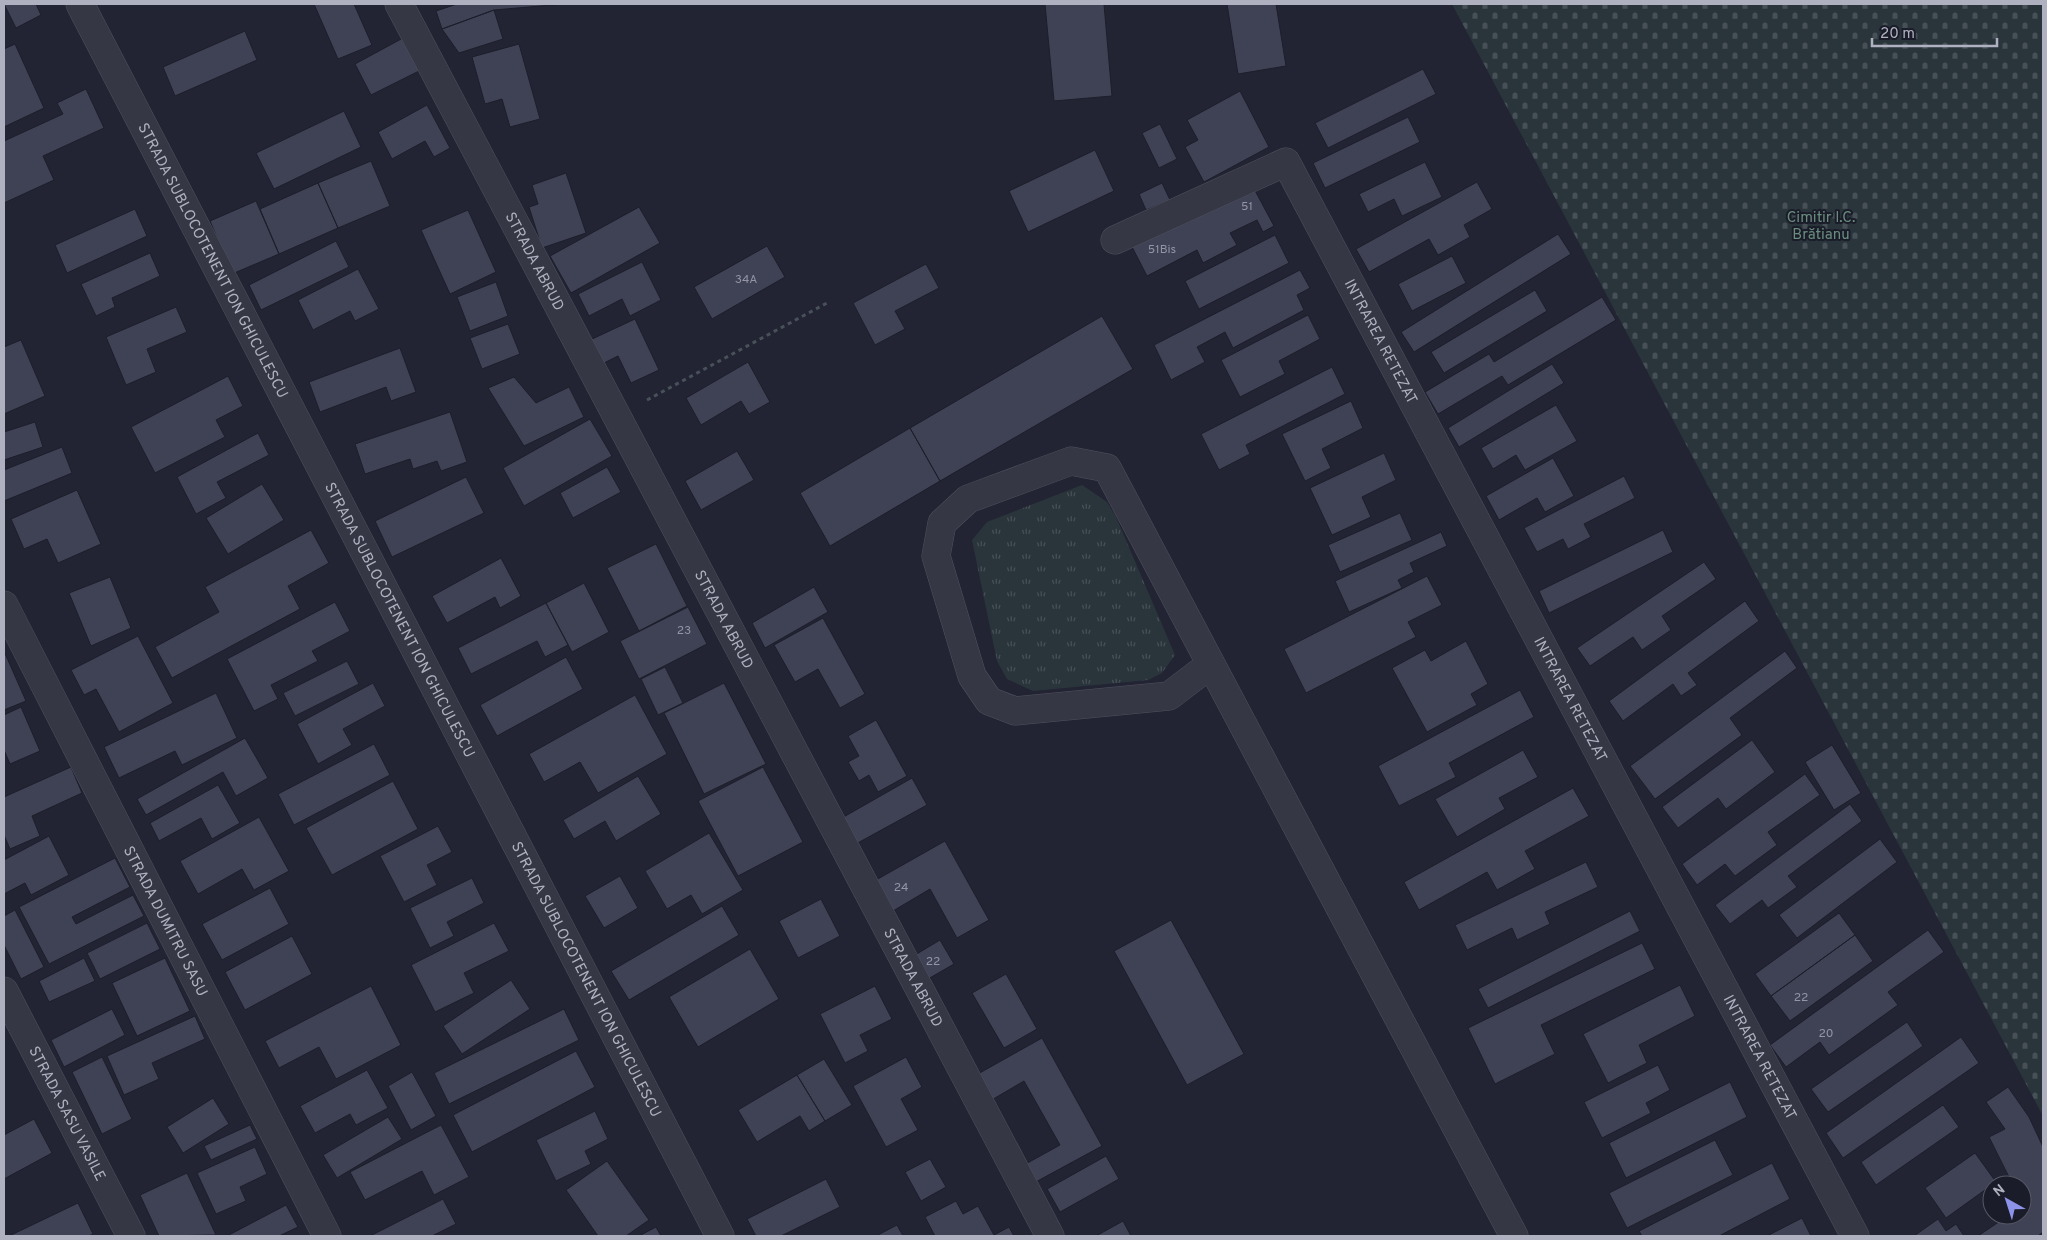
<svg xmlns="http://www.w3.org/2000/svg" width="2047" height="1240" font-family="Overpass,sans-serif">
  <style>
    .grass { fill: url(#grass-tufts) }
    .cemetery { fill: url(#cemetery-stones) }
    .building { fill: #3f4154; stroke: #1d1e2b }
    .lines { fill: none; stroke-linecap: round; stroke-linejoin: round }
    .minor-casing { stroke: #50515f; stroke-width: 29 }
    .path { stroke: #485159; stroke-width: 3; stroke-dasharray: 4 4; stroke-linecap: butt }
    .minor { stroke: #353744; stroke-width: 28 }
    .labels { text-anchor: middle; stroke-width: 4; stroke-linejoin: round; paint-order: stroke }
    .number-label { font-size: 12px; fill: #9395a6 }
    .park-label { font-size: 15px; fill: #6a8e7e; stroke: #1b1c29 }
    .street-label { font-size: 15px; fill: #afb1c1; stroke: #1b1c29 }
  </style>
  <defs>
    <pattern id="grass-tufts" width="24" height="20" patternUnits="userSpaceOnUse" patternTransform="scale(1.25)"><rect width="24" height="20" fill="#2a353b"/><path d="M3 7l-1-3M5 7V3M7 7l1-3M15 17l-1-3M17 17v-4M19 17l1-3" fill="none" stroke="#465056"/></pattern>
    <pattern id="cemetery-stones" width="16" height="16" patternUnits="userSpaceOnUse" patternTransform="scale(1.25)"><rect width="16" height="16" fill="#2a353b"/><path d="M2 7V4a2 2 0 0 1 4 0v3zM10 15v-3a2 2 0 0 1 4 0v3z" fill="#465056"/></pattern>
  </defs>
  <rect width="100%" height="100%" fill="#222433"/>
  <path class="grass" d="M 1082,485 L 1107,502 L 1116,517 L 1175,655 L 1162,673 L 1148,680 L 1033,691 L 1007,679 L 997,661 L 972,540 L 987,522 Z"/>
  <path class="cemetery" d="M 1452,4 L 2043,4 L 2043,1116 Z"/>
  <path class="building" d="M 4,4 L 36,4 L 41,15 L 16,28 Z
    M 314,4 L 354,4 L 372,45 L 338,59 Z
    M 457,4 L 564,4 L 494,10 L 442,29 L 436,11 Z
    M 1045,4 L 1104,4 L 1112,96 L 1054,101 Z
    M 1227,4 L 1276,4 L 1286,66 L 1238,74 Z
    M 494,10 L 503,39 L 459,53 L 442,29 Z
    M 245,31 L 257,60 L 175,96 L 163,67 Z
    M 403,38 L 419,71 L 371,95 L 355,64 Z
    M 15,44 L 44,108 L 4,127 L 4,49 Z
    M 519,44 L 540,119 L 510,127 L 502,99 L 485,104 L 472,57 Z
    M 1423,69 L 1436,94 L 1328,148 L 1315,123 Z
    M 86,89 L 104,128 L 43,156 L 54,180 L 4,203 L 4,141 L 63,114 L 57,103 Z
    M 1240,91 L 1269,147 L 1204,182 L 1185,147 L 1198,140 L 1187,120 Z
    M 427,105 L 450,148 L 434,157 L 425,141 L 392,159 L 378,132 Z
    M 344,111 L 361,147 L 274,189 L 256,153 Z
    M 1408,117 L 1420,142 L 1325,188 L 1313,163 Z
    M 1160,124 L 1177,159 L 1159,168 L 1142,133 Z
    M 1095,150 L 1114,191 L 1028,232 L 1009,191 Z
    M 371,161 L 390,206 L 338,228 L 318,183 Z
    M 1425,162 L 1442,197 L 1402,216 L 1394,199 L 1368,212 L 1359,194 Z
    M 566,173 L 586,233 L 542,248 L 529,207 L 538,204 L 532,185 Z
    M 1477,182 L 1492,209 L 1464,225 L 1470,237 L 1438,255 L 1429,239 L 1369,272 L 1356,249 Z
    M 318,183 L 338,228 L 279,254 L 260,209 Z
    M 1162,183 L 1170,200 L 1146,210 L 1139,194 Z
    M 1251,183 L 1274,226 L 1263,232 L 1257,220 L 1230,233 L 1237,245 L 1203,263 L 1197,250 L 1147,276 L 1131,245 Z
    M 256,201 L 279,254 L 232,274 L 210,221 Z
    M 639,207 L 660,243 L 571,293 L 550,256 Z
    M 135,209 L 147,236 L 67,273 L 55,245 Z
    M 468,210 L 496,272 L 450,294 L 421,230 Z
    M 1558,234 L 1571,254 L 1414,352 L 1401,332 Z
    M 1275,235 L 1289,263 L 1199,309 L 1185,281 Z
    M 336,241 L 349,267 L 261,310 L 249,285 Z
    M 767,246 L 785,277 L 712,319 L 694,287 Z
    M 150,253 L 160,276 L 112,298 L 115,307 L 96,316 L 81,284 Z
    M 1452,256 L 1466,283 L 1412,311 L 1398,284 Z
    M 642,262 L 661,300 L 630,316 L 622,299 L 589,316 L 578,294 Z
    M 926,264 L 939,288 L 895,311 L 905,329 L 875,345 L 853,303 Z
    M 358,269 L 379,309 L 355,321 L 350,311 L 313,330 L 298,300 Z
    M 1300,270 L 1310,288 L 1297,295 L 1304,310 L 1233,348 L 1225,332 L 1197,347 L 1205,362 L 1171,380 L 1154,345 Z
    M 496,282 L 508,316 L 470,331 L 457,297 Z
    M 1535,290 L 1547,311 L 1444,373 L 1431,352 Z
    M 1602,297 L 1616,320 L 1508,385 L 1502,376 L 1438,414 L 1425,392 L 1489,354 L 1494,362 Z
    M 176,307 L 187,332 L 147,349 L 156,372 L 126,385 L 106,337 Z
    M 1308,315 L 1320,339 L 1279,361 L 1285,374 L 1240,397 L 1221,360 Z
    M 1102,316 L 1133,369 L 940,481 L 910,428 Z
    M 635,319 L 659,370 L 631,383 L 618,356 L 602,364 L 590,340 Z
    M 508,324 L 520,354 L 482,369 L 470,338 Z
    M 21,340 L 45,396 L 4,414 L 4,347 Z
    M 400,348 L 416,392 L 391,401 L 386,387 L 320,412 L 309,382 Z
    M 748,362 L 770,402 L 749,414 L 741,401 L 701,425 L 686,398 Z
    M 1552,364 L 1564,383 L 1459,447 L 1448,428 Z
    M 1332,367 L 1345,394 L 1246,445 L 1250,454 L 1219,470 L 1201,434 Z
    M 228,376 L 243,406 L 216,420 L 225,437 L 155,473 L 131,427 Z
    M 514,377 L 536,403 L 569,387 L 584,417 L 524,446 L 488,388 Z
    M 1351,401 L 1363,428 L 1322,449 L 1331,468 L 1305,481 L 1282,434 Z
    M 1556,405 L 1577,441 L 1525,470 L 1516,455 L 1493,469 L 1481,448 Z
    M 450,412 L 467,462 L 441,471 L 437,461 L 413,469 L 410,459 L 365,474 L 355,444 Z
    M 590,419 L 612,456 L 524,506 L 503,468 Z
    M 35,422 L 43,447 L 4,460 L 4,432 Z
    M 910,428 L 940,481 L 830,546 L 800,493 Z
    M 258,433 L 269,455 L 217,482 L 226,498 L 196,514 L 177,477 Z
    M 62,447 L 72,473 L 4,501 L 4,470 Z
    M 737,451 L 754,480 L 701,510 L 685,481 Z
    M 1384,453 L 1396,480 L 1362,497 L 1371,517 L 1332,535 L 1310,488 Z
    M 1553,458 L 1574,496 L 1545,512 L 1537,498 L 1499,520 L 1486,496 Z
    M 607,467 L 621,492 L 573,518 L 560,493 Z
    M 1624,476 L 1635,498 L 1584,524 L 1591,537 L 1568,549 L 1563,539 L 1537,552 L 1524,528 Z
    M 466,477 L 484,513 L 392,557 L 375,521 Z
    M 262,484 L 284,520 L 228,554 L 206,518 Z
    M 77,490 L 101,544 L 58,563 L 47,539 L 24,549 L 11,519 Z
    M 1400,513 L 1412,540 L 1340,572 L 1328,545 Z
    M 311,530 L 329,563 L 288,586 L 300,609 L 172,678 L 155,647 L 219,612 L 205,587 Z
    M 1663,530 L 1673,552 L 1549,613 L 1539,591 Z
    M 1441,532 L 1447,546 L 1410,563 L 1414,572 L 1398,580 L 1402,588 L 1349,612 L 1335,581 Z
    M 656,544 L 687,606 L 639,631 L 607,568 Z
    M 501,558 L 521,596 L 500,608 L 495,597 L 447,623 L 432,596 Z
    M 1704,562 L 1716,579 L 1662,616 L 1671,630 L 1642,650 L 1633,637 L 1590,666 L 1577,648 Z
    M 1427,576 L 1442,605 L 1408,622 L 1416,637 L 1306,693 L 1284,649 Z
    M 110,577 L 131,628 L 91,646 L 69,593 Z
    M 584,583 L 609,632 L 572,652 L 546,603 Z
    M 814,587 L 828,612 L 765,648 L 752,623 Z
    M 1745,601 L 1759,621 L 1688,673 L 1697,685 L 1681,696 L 1673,684 L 1623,721 L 1609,701 Z
    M 335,602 L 350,631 L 312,651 L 318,661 L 271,685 L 278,699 L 254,711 L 227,659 Z
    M 546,603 L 568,645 L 545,657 L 537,641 L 471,674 L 458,648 Z
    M 688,607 L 707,644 L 639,679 L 620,641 Z
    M 823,618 L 865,694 L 840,708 L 818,669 L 795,682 L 774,645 Z
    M 138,636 L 173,703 L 119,732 L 96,689 L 84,695 L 71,670 Z
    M 1466,641 L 1488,684 L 1471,694 L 1477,705 L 1427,732 L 1392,668 L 1425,650 L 1431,661 Z
    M 4,651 L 26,701 L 4,710 Z
    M 1785,651 L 1797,668 L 1730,718 L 1742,735 L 1655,799 L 1630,766 Z
    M 566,657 L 583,689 L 497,736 L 480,705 Z
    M 347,661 L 359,684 L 295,716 L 283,693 Z
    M 665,667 L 683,703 L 658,715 L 641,679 Z
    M 373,683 L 385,706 L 343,729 L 352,745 L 318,764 L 297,724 Z
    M 724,683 L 766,764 L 704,794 L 664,713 Z
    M 1520,690 L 1534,717 L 1449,763 L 1456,777 L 1399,806 L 1378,766 Z
    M 216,693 L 237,738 L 182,765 L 175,751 L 119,778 L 104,747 Z
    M 635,695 L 667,754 L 598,793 L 580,762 L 544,782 L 529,754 Z
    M 21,707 L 40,751 L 10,764 L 4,750 L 4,715 Z
    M 876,720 L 907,776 L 878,792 L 869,775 L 859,781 L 848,762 L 859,756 L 848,736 Z
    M 245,738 L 268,778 L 236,796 L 223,772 L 146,815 L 137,799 Z
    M 1752,740 L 1775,772 L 1726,809 L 1718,798 L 1678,828 L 1662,807 Z
    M 374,744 L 390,775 L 294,825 L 278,794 Z
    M 1832,745 L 1861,793 L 1834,810 L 1805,762 Z
    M 1523,750 L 1538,777 L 1499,798 L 1505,809 L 1457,837 L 1435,799 Z
    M 71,767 L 82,793 L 32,816 L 40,836 L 10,849 L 4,835 L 4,797 Z
    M 763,767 L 803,842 L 738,876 L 698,801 Z
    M 1805,774 L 1820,795 L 1768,832 L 1777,845 L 1735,876 L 1725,864 L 1697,885 L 1682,864 Z
    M 638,776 L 661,814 L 616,841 L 605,821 L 574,839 L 563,820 Z
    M 912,778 L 927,805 L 854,845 L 840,819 Z
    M 393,781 L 418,829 L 332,875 L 306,828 Z
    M 218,785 L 240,823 L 212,839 L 201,818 L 159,841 L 150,823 Z
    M 1573,788 L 1589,816 L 1525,851 L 1535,869 L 1497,890 L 1487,872 L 1419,910 L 1404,882 Z
    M 1850,804 L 1862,821 L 1788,876 L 1797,887 L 1768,908 L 1762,900 L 1730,924 L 1715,905 Z
    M 259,817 L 289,871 L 254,890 L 242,869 L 198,894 L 180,861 Z
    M 438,826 L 452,852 L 427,865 L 437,885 L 404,902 L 380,856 Z
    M 709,833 L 743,890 L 702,914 L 691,895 L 667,909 L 645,871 Z
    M 49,836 L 69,875 L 31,895 L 25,883 L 4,894 L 4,860 Z
    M 1880,839 L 1897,862 L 1797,938 L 1779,915 Z
    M 945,841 L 989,920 L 957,938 L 930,889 L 893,911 L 876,880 Z
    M 115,858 L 130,887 L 72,917 L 76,924 L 133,895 L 144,916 L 49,964 L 19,907 Z
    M 1586,862 L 1598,887 L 1545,912 L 1550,924 L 1517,940 L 1512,928 L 1467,950 L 1455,925 Z
    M 620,876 L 638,908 L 604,928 L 585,896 Z
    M 472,878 L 484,903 L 447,922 L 454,936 L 430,948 L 410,908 Z
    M 270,888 L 289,924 L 222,960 L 202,924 Z
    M 821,899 L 840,936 L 798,958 L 779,921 Z
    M 722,906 L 739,935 L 629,1000 L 611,971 Z
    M 15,910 L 44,967 L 21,979 L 4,945 L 4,916 Z
    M 1630,911 L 1640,931 L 1488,1008 L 1478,989 Z
    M 1839,913 L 1855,935 L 1771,996 L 1755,974 Z
    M 1171,920 L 1244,1054 L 1187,1085 L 1114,951 Z
    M 147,923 L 160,949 L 100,979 L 87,953 Z
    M 494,923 L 509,951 L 464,973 L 474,993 L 435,1012 L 411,965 Z
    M 1928,930 L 1944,952 L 1888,992 L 1898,1005 L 1829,1055 L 1820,1042 L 1786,1067 L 1770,1045 Z
    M 1855,935 L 1873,961 L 1790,1021 L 1771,996 Z
    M 292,936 L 312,974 L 245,1010 L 225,972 Z
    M 940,940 L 954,964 L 928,979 L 915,955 Z
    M 1642,943 L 1655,969 L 1541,1025 L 1555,1054 L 1495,1084 L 1468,1028 Z
    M 750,949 L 779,999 L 698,1047 L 669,997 Z
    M 84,958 L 95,981 L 49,1002 L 39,981 Z
    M 165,958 L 190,1011 L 137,1036 L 112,983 Z
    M 1006,974 L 1037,1029 L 1004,1048 L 972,993 Z
    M 511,980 L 530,1009 L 462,1054 L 443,1026 Z
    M 1680,985 L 1695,1016 L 1639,1045 L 1647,1063 L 1608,1083 L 1583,1034 Z
    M 371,986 L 401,1045 L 336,1079 L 319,1047 L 279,1068 L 265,1041 Z
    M 875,986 L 892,1019 L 860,1035 L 868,1051 L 845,1063 L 820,1014 Z
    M 112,1009 L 125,1035 L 64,1067 L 51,1040 Z
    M 564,1009 L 579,1040 L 449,1104 L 434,1073 Z
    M 195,1016 L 205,1039 L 152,1063 L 159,1079 L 124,1095 L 107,1056 Z
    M 1907,1022 L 1923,1046 L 1828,1112 L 1811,1089 Z
    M 1961,1037 L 1979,1063 L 1843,1158 L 1826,1133 Z
    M 1042,1038 L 1102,1146 L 1032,1184 L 1022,1166 L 1060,1145 L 1024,1081 L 990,1101 L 976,1075 Z
    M 576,1051 L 595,1087 L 472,1152 L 453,1115 Z
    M 102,1057 L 132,1119 L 102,1134 L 72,1072 Z
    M 906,1057 L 922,1087 L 901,1099 L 918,1130 L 886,1147 L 853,1086 Z
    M 824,1059 L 852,1105 L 825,1121 L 797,1075 Z
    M 1658,1065 L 1670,1090 L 1646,1103 L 1651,1113 L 1602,1138 L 1584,1102 Z
    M 367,1070 L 388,1108 L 356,1125 L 350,1114 L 315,1133 L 300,1106 Z
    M 412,1072 L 436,1116 L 411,1130 L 388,1086 Z
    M 797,1075 L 825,1121 L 809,1131 L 800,1116 L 757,1142 L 738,1110 Z
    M 1730,1082 L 1747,1117 L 1626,1178 L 1609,1143 Z
    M 2008,1087 L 2029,1117 L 2043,1147 L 2043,1232 L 2038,1236 L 1978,1236 L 2009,1215 L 2022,1215 L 2022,1185 L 2013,1185 L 1989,1137 L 2005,1129 L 1986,1102 Z
    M 213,1098 L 229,1124 L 183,1153 L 167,1127 Z
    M 1943,1105 L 1959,1127 L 1876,1185 L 1861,1162 Z
    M 595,1111 L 608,1139 L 585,1151 L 591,1164 L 556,1181 L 536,1140 Z
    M 388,1117 L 402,1139 L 337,1178 L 323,1155 Z
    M 34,1119 L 52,1153 L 4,1179 L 4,1135 Z
    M 250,1125 L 257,1139 L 211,1160 L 204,1146 Z
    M 441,1125 L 469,1177 L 434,1195 L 422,1171 L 365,1200 L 350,1172 Z
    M 1715,1140 L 1733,1175 L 1627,1228 L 1609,1193 Z
    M 255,1147 L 267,1174 L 240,1187 L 246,1201 L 216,1214 L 197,1173 Z
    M 1975,1153 L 1996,1182 L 1946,1218 L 1925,1188 Z
    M 1106,1156 L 1119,1179 L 1060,1212 L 1047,1189 Z
    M 930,1159 L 946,1187 L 921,1201 L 905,1172 Z
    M 607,1161 L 649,1220 L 626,1236 L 598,1236 L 566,1190 Z
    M 1772,1163 L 1790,1199 L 1719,1236 L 1642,1236 L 1639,1231 Z
    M 187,1173 L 216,1235 L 159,1236 L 140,1195 Z
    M 826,1179 L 840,1207 L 781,1236 L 756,1236 L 747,1219 Z
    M 443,1199 L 456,1224 L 432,1236 L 370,1236 Z
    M 956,1201 L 963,1214 L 978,1206 L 994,1235 L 1009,1227 L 1014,1236 L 935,1236 L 925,1217 Z
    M 78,1203 L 93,1234 L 89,1236 L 9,1236 Z
    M 286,1205 L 298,1227 L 279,1236 L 227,1236 Z
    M 1802,1218 L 1811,1236 L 1767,1236 Z
    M 1938,1219 L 1946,1231 L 1956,1224 L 1964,1236 L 1914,1236 Z
    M 1123,1221 L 1131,1236 L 1096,1236 Z
    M 897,1225 L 903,1236 L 876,1236 Z
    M 656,1227 L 661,1236 L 639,1236 Z"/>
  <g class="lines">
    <defs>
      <g id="minor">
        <path id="s1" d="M 80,4 L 720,1236"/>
        <path id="s2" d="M 399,4 L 1050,1236"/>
        <path id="s3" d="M 1115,240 L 1286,162 L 1855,1236"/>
        <path id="s4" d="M 4,605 L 327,1236"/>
        <path d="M 1211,664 L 1169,696 L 1015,711 L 989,701 L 972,676 L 936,556 L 942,523 L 968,499 L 1071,461 L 1107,468 L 1514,1236"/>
        <path id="s5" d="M 4,991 L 131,1236"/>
      </g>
    </defs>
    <use href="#minor" class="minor-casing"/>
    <path class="path" d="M 647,400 L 827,303"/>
    <use href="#minor" class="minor"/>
  </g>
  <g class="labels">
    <g class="number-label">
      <text x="1247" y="210">51</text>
      <text x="1162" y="253">51Bis</text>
      <text x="746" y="283">34A</text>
      <text x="684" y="634">23</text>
      <text x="901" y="891">24</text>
      <text x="933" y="965">22</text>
      <text x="1801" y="1001">22</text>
      <text x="1826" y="1037">20</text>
    </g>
    <g class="park-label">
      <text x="1821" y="222">Cimitir I.C.<tspan x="1821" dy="17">Brătianu</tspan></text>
    </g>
    <g class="street-label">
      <text dy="5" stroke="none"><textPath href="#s1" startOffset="289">STRADA SUBLOCOTENENT ION GHICULESCU</textPath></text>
      <text dy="5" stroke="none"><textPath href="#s2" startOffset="291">STRADA ABRUD</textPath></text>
      <text dy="5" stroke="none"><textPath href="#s3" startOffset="391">INTRAREA RETEZAT</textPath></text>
      <text dy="5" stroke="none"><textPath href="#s1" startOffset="694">STRADA SUBLOCOTENENT ION GHICULESCU</textPath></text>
      <text dy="5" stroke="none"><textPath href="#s2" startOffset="696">STRADA ABRUD</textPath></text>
      <text dy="5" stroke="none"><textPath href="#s3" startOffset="796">INTRAREA RETEZAT</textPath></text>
      <text dy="5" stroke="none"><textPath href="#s4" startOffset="355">STRADA DUMITRU SASU</textPath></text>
      <text dy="5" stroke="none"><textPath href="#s2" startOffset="1101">STRADA ABRUD</textPath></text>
      <text dy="5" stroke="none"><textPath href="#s1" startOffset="1099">STRADA SUBLOCOTENENT ION GHICULESCU</textPath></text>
      <text dy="5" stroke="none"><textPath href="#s3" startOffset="1201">INTRAREA RETEZAT</textPath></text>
      <text dy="5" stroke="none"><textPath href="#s5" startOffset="138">STRADA SASU VASILE</textPath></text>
    </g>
  </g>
  <rect width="2047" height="1240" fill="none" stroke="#afb1c1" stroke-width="10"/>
  <g transform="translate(2007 1200) rotate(321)"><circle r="24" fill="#1b1c29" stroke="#565866"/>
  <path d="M0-4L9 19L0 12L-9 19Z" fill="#8c93e9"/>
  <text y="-8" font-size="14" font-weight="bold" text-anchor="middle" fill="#afb1c1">N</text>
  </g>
  <path d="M1872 38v8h125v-8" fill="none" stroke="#afb1c1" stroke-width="2.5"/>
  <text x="1880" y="38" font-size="15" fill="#afb1c1" stroke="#1b1c29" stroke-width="4" paint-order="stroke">20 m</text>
</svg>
